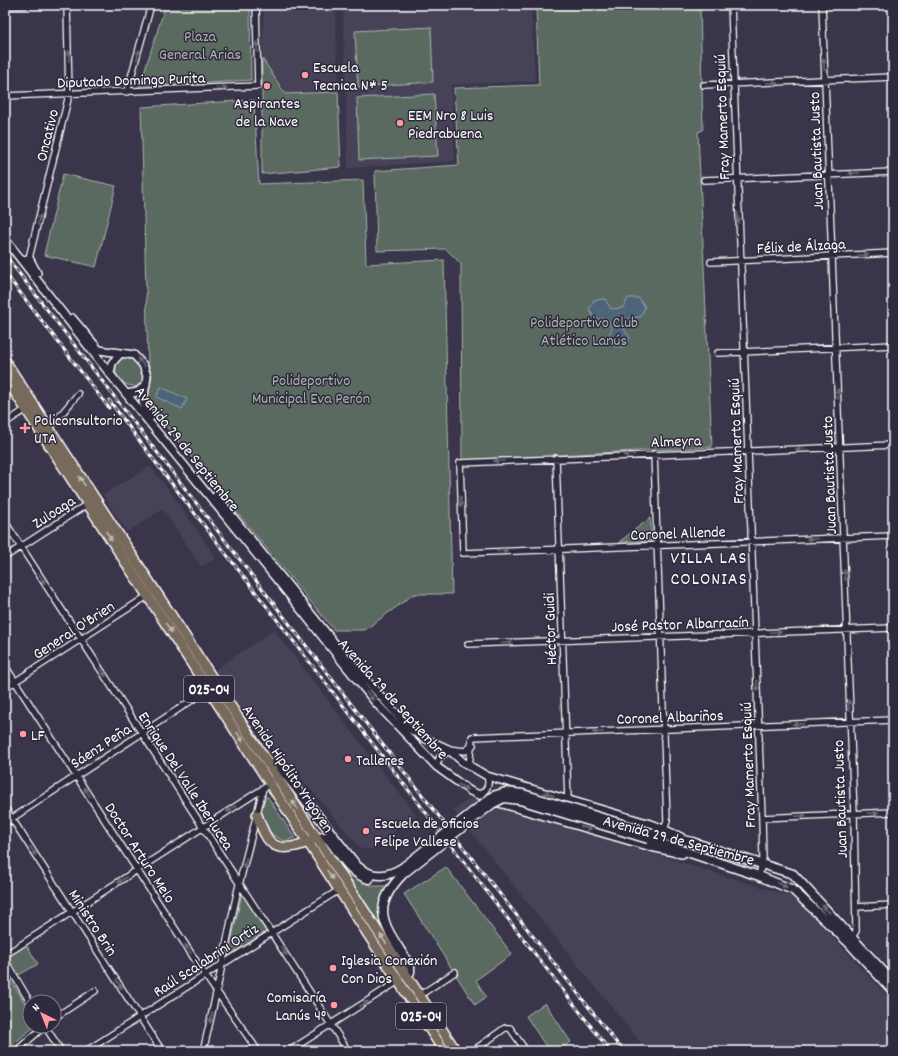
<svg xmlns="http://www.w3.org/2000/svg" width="898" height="1056" font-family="Dekko,sans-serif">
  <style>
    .built { fill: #474259 }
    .green { fill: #5a6a61; stroke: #acb4b0 }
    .water { fill: #4e6579; stroke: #95a3af }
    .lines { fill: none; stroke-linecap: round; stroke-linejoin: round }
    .minor-casing { stroke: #fff; stroke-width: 8 }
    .tertiary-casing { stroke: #fff; stroke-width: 10 }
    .secondary-casing { stroke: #fff; stroke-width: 11 }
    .primary-casing { stroke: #fff; stroke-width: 12 }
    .minor { stroke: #2f2a3d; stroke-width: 5.5 }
    .tertiary { stroke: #2f2a3d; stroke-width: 7 }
    .secondary { stroke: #2f2a3d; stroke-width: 8 }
    .primary { stroke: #77695c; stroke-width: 9 }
    .rail-casing { stroke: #fff; stroke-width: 3 }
    .rail { stroke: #2f2a3d; stroke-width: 1.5; stroke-dasharray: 4.5; stroke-linecap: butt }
    .secondary-bridge-casing { stroke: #fff; stroke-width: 11; stroke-linecap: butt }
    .secondary-bridge { stroke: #2f2a3d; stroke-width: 8 }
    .oneway { fill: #6d6a77 }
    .oneway2 { fill: #c2bcb6 }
    .poi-dot { fill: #ff9aa2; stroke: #2f2a3d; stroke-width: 1.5 }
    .labels { text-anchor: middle; stroke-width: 3; stroke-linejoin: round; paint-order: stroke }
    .shield { fill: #2f2a3d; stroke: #c1bfc5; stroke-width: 1 }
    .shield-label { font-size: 15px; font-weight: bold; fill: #fff }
    .park-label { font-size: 16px; fill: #acb4b0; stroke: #2f2a3d }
    .poi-label { font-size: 16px; fill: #fff; stroke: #2f2a3d; text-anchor: start }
    .street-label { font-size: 16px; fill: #fff; stroke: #2f2a3d }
    .quarter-label { font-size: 18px; letter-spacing: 1px; fill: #fff; stroke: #2f2a3d }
  </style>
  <rect width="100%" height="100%" fill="#3a354a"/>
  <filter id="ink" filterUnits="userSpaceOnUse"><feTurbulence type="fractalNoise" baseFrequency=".025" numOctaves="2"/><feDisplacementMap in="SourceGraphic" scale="8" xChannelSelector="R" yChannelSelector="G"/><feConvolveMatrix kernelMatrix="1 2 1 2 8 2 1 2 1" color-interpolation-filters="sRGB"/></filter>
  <g filter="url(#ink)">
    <path class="built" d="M 343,5 L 493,5 L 500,7 L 502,5 L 531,5 L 535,81 L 451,85 L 455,161 L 348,168 Z
      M 335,6 L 341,167 L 286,170 L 262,58 L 264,8 Z
      M 150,466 L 174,497 L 216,558 L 201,567 L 163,509 L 127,532 L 103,495 Z
      M 274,630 L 416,815 L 373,849 L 361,849 L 296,772 L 259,732 L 241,710 L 215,670 Z
      M 477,794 L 499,806 L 796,898 L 893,1002 L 893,1051 L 647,1051 L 453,810 Z"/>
    <path class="green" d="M 250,5 L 251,80 L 139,88 L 165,7 Z
      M 536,5 L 700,5 L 703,130 L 698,132 L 712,447 L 462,460 L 461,264 L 446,249 L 377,251 L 375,171 L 459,165 L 454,88 L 539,85 Z
      M 431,27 L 433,82 L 358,87 L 355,31 Z
      M 262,58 L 285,94 L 338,92 L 341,167 L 262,174 Z
      M 434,94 L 438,156 L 359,160 L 357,98 Z
      M 254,100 L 259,184 L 363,180 L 366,264 L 444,260 L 452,594 L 414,594 L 365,630 L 334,630 L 150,407 L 147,399 L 152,375 L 148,363 L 141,107 Z
      M 63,174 L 116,186 L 96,267 L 44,255 Z
      M 124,356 L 133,358 L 145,373 L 144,380 L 140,386 C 123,389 109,374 119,358 Z
      M 650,518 L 652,541 L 619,542 Z
      M 265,797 L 268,797 L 295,838 L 285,841 C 273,838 262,826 261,813 C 261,808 264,802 265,797 Z
      M 328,845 L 356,878 L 373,886 L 388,886 C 375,919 379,920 396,950 Z
      M 446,867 L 512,954 L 476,980 L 486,997 L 475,1005 L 404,894 Z
      M 242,893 L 267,931 L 228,956 Z
      M 25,943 L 38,964 L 17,976 L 6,957 Z
      M 11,981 L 30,1011 L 30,1026 L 35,1026 L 5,1051 L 5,986 Z
      M 545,1003 L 571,1042 L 556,1051 L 549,1051 L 526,1016 Z"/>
    <path class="water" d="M 628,298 L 639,298 L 645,307 L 640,317 L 629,318 L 624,329 L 630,338 L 624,347 L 613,346 L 608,338 L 612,328 L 607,319 L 596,319 L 589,310 L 594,300 L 605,299 L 611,309 L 623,308 Z
      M 161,387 L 187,399 L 182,409 L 156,397 Z"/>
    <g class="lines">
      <defs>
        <path id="minor" d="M 731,5 L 762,818 L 763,858 L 759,876
          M 822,5 L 854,814 L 856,931 L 850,940
          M 5,6 L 25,5
          M 704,85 L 893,77
          M 127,92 L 151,5
          M 5,96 L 258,86 L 256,5
          M 704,180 L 893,172
          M 19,256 L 23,259 L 29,258 L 69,95 L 67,5
          M 711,262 L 893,253
          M 718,353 L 893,345
          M 5,423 L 28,408
          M 49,429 L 78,394
          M 893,445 L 460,463 L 463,553 L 893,536
          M 654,454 L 667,821 L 664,830
          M 556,458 L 568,800
          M 5,522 L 348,1051
          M 5,557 L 89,503
          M 468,644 L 893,628
          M 5,666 L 205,975 L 258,1051
          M 5,688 L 149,595
          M 448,749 L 465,751 L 473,745
          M 437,767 C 437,757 443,752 453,752
          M 469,767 L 472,737 L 893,720
          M 477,795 C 487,792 490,785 487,776
          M 5,808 L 162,1051
          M 762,818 L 893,812
          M 5,823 L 209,689
          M 856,907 L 893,905
          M 5,955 L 272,783
          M 5,960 L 30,1002
          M 5,973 L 10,969
          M 420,995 L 455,972
          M 54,1018 L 95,991
          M 45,1026 L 61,1051
          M 16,1051 L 45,1026
          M 86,1051 L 339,890
          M 203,1051 C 217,996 226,940 239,885 C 247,852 256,820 263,788
          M 289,1051 L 400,980
          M 473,1051 L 505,1028 L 510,1028 L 526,1051"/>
        <path id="tertiary" d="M 5,239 L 110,374 L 283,587 L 341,660 L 376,703 L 437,767 L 470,791 L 499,803 L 651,847 L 682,854
          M 29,258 L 37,273
          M 72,318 L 99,350 L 134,355 L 143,365 L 147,376 L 143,402 L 151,417
          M 110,374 L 112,363 L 120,354
          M 126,394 L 138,392 L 146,384
          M 216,496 L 344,655 L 409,728 L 424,738 L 448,749 L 463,762 L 487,776 L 654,825 L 681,837"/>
        <path id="secondary" d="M 267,763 L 276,765 L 285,774 L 357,866 C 372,878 386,878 402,868
          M 652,833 L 692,842 L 793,874 L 893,982
          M 317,838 L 325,837 L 329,840 C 340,854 351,875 369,879
          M 648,839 L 759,876 L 793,890 L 848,942 L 893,991
          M 404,873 C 366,911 387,927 410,966 L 410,972 L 407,976"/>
        <path id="primary" d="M 5,361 L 456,1051
          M 5,377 L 444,1051
          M 257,815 C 265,836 269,853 296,846 C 302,844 308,843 314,839"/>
      </defs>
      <use href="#minor" class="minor-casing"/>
      <use href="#tertiary" class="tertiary-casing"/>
      <use href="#secondary" class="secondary-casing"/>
      <use href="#primary" class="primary-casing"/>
      <use href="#minor" class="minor"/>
      <use href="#tertiary" class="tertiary"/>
      <use href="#secondary" class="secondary"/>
      <use href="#primary" class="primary"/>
      <defs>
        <path id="rail" d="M 5,255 L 365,722 L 623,1051
          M 5,273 L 109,408
          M 109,400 L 162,471 L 610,1051"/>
      </defs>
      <use href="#rail" class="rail-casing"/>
      <use href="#rail" class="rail"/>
      <defs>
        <path id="secondary-bridge" d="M 402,868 L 493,796 L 506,792 L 523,794 L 652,833
          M 404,873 L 492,804 L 504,798 L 520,800 L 648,839"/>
      </defs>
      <use href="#secondary-bridge" class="secondary-bridge-casing"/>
      <use href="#secondary-bridge" class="secondary-bridge"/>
    </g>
    <defs><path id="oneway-solid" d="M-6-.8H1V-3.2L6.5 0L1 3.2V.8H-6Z"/></defs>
    <g class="oneway">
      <use href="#oneway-solid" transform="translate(257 47) rotate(-92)"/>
      <use href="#oneway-solid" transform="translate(138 55) rotate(-74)"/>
      <use href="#oneway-solid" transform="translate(69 56) rotate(-92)"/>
      <use href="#oneway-solid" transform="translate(824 64) rotate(-92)"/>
      <use href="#oneway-solid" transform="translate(772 83) rotate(-3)"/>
      <use href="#oneway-solid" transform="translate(222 88) rotate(-2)"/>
      <use href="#oneway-solid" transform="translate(854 173) rotate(177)"/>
      <use href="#oneway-solid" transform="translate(738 218) rotate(87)"/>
      <use href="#oneway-solid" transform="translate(39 220) rotate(-76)"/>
      <use href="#oneway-solid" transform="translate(863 255) rotate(-3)"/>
      <use href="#oneway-solid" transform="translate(141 362) rotate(-129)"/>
      <use href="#oneway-solid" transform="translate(838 394) rotate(-92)"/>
      <use href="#oneway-solid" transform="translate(801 449) rotate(178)"/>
      <use href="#oneway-solid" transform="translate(629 455) rotate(178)"/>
      <use href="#oneway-solid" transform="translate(499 461) rotate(177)"/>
      <use href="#oneway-solid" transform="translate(461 502) rotate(88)"/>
      <use href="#oneway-solid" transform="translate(812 539) rotate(178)"/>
      <use href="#oneway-solid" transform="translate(502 551) rotate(-2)"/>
      <use href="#oneway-solid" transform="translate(845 575) rotate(-93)"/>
      <use href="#oneway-solid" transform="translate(42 579) rotate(57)"/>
      <use href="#oneway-solid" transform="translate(776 632) rotate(-2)"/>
      <use href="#oneway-solid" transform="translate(507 643) rotate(-2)"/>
      <use href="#oneway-solid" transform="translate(103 672) rotate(57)"/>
      <use href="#oneway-solid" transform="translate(757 686) rotate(88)"/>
      <use href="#oneway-solid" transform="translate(370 696) rotate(50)"/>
      <use href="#oneway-solid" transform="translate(849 705) rotate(-91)"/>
      <use href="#oneway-solid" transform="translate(798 724) rotate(177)"/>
      <use href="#oneway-solid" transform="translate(598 732) rotate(177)"/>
      <use href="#oneway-solid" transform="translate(463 787) rotate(33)"/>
      <use href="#oneway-solid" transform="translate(87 792) rotate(-122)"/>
      <use href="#oneway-solid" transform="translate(549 794) rotate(-164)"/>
      <use href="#oneway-solid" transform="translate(231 809) rotate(147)"/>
      <use href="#oneway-solid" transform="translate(873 813) rotate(-2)"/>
      <use href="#oneway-solid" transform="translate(801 816) rotate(-2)"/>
      <use href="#oneway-solid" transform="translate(586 828) rotate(16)"/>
      <use href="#oneway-solid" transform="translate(33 851) rotate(57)"/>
      <use href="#oneway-solid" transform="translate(245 863) rotate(105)"/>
      <use href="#oneway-solid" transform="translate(122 880) rotate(147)"/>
      <use href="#oneway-solid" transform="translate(782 885) rotate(23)"/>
      <use href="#oneway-solid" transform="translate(826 909) rotate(-133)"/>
      <use href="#oneway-solid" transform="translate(188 949) rotate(-123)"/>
      <use href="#oneway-solid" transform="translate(284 951) rotate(57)"/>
      <use href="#oneway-solid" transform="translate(119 984) rotate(57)"/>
      <use href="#oneway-solid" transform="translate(364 1004) rotate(-32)"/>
      <use href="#oneway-solid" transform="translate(211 1018) rotate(104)"/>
    </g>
    <g class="oneway2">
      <use href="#oneway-solid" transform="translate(82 481) rotate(-123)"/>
      <use href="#oneway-solid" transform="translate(109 536) rotate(57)"/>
      <use href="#oneway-solid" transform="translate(169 628) rotate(57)"/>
      <use href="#oneway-solid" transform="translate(240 737) rotate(58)"/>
      <use href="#oneway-solid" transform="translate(295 805) rotate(-124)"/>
      <use href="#oneway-solid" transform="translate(330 875) rotate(58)"/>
      <use href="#oneway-solid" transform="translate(383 939) rotate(-123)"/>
    </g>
  </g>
  <g class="poi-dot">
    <circle cx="305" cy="75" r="4"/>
    <circle cx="267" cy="86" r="4"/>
    <circle cx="400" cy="123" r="4"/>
    <path d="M23 422h4v4h4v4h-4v4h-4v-4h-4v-4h4z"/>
    <circle cx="23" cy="734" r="4"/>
    <circle cx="348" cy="759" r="4"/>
    <circle cx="366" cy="831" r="4"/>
    <circle cx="333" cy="968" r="4"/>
    <circle cx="334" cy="1005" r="4"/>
  </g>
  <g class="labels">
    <g class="shield">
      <rect x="184" y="676" width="50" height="26" rx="3"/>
      <rect x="396" y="1003" width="50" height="26" rx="3"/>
    </g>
    <g class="shield-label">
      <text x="209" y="694">025-04</text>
      <text x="421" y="1021">025-04</text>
    </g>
    <g class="park-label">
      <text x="200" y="41">Plaza<tspan x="200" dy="18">General Arias</tspan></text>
      <text x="584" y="327">Polideportivo Club<tspan x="584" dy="18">Atlético Lanús</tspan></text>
      <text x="311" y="385">Polideportivo<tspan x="311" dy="18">Municipal Eva Perón</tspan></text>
    </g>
    <g class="poi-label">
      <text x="313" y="72">Escuela<tspan x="313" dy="18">Tecnica N* 5</tspan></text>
      <text x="267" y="108" text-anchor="middle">Aspirantes<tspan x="267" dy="18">de la Nave</tspan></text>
      <text x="408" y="120">EEM Nro 8 Luis<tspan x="408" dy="18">Piedrabuena</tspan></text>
      <text x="34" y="425">Policonsultorio<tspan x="34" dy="18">UTA</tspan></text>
      <text x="31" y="740">LF</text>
      <text x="356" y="765">Talleres</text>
      <text x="374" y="828">Escuela de oficios<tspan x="374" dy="18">Felipe Vallese</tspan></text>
      <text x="341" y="965">Iglesia Conexión<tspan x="341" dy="18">Con Dios</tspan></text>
      <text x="326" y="1002" text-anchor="end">Comisaría<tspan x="326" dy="18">Lanús 4°</tspan></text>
    </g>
    <g class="street-label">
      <text transform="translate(131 79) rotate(-2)" y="6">Diputado Domingo Purita</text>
      <text transform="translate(721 117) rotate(-92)" y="6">Fray Mamerto Esquiú</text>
      <text transform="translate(46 135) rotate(-76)" y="6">Oncativo</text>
      <text transform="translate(815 151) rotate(-92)" y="6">Juan Bautista Justo</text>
      <text transform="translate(801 245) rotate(-3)" y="6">Félix de Álzaga</text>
      <text transform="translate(676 440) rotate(-2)" y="6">Almeyra</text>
      <text transform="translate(735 441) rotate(-92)" y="6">Fray Mamerto Esquiú</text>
      <text transform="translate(188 448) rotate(51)" y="6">Avenida 29 de Septiembre</text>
      <text transform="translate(828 475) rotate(-92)" y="6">Juan Bautista Justo</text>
      <text transform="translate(53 511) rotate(-33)" y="6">Zuloaga</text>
      <text transform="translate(678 532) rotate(-2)" y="6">Coronel Allende</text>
      <text transform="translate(680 623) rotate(-2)" y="6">José Pastor Albarracín</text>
      <text transform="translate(73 629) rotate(-33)" y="6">General O'Brien</text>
      <text transform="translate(549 629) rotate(-92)" y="6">Héctor Guidi</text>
      <text transform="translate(394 698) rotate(48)" y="6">Avenida 29 de Septiembre</text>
      <text transform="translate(670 716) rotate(-2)" y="6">Coronel Albariños</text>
      <text transform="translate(100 745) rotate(-33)" y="6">Sáenz Peña</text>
      <text transform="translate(747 765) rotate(-92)" y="6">Fray Mamerto Esquiú</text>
      <text transform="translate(289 768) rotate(56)" y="6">Avenida Hipólito Yrigoyen</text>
      <text transform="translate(187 780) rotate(57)" y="6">Enrique Del Valle Iberlucea</text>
      <text transform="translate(839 799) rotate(-92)" y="6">Juan Bautista Justo</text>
      <text transform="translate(679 839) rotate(15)" y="6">Avenida 29 de Septiembre</text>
      <text transform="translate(141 852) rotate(57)" y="6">Doctor Arturo Melo</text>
      <text transform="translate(94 922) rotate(57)" y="6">Ministro Brin</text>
      <text transform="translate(205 959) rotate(-33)" y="6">Raúl Scalabrini Ortiz</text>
    </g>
    <g class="quarter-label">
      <text x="709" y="563">VILLA LAS<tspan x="709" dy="21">COLONIAS</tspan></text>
    </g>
  </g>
  <rect width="898" height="1056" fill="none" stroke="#2f2a3d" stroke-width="20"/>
  <rect x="10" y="10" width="878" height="1036" fill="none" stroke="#fff" stroke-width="1.5" filter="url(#ink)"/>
  <g transform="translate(42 1014) rotate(317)"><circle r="19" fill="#2f2a3d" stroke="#827f8b"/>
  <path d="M0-3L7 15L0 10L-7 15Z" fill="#ff9aa2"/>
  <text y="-6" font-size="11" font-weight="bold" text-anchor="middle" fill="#ffffff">N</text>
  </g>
</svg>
